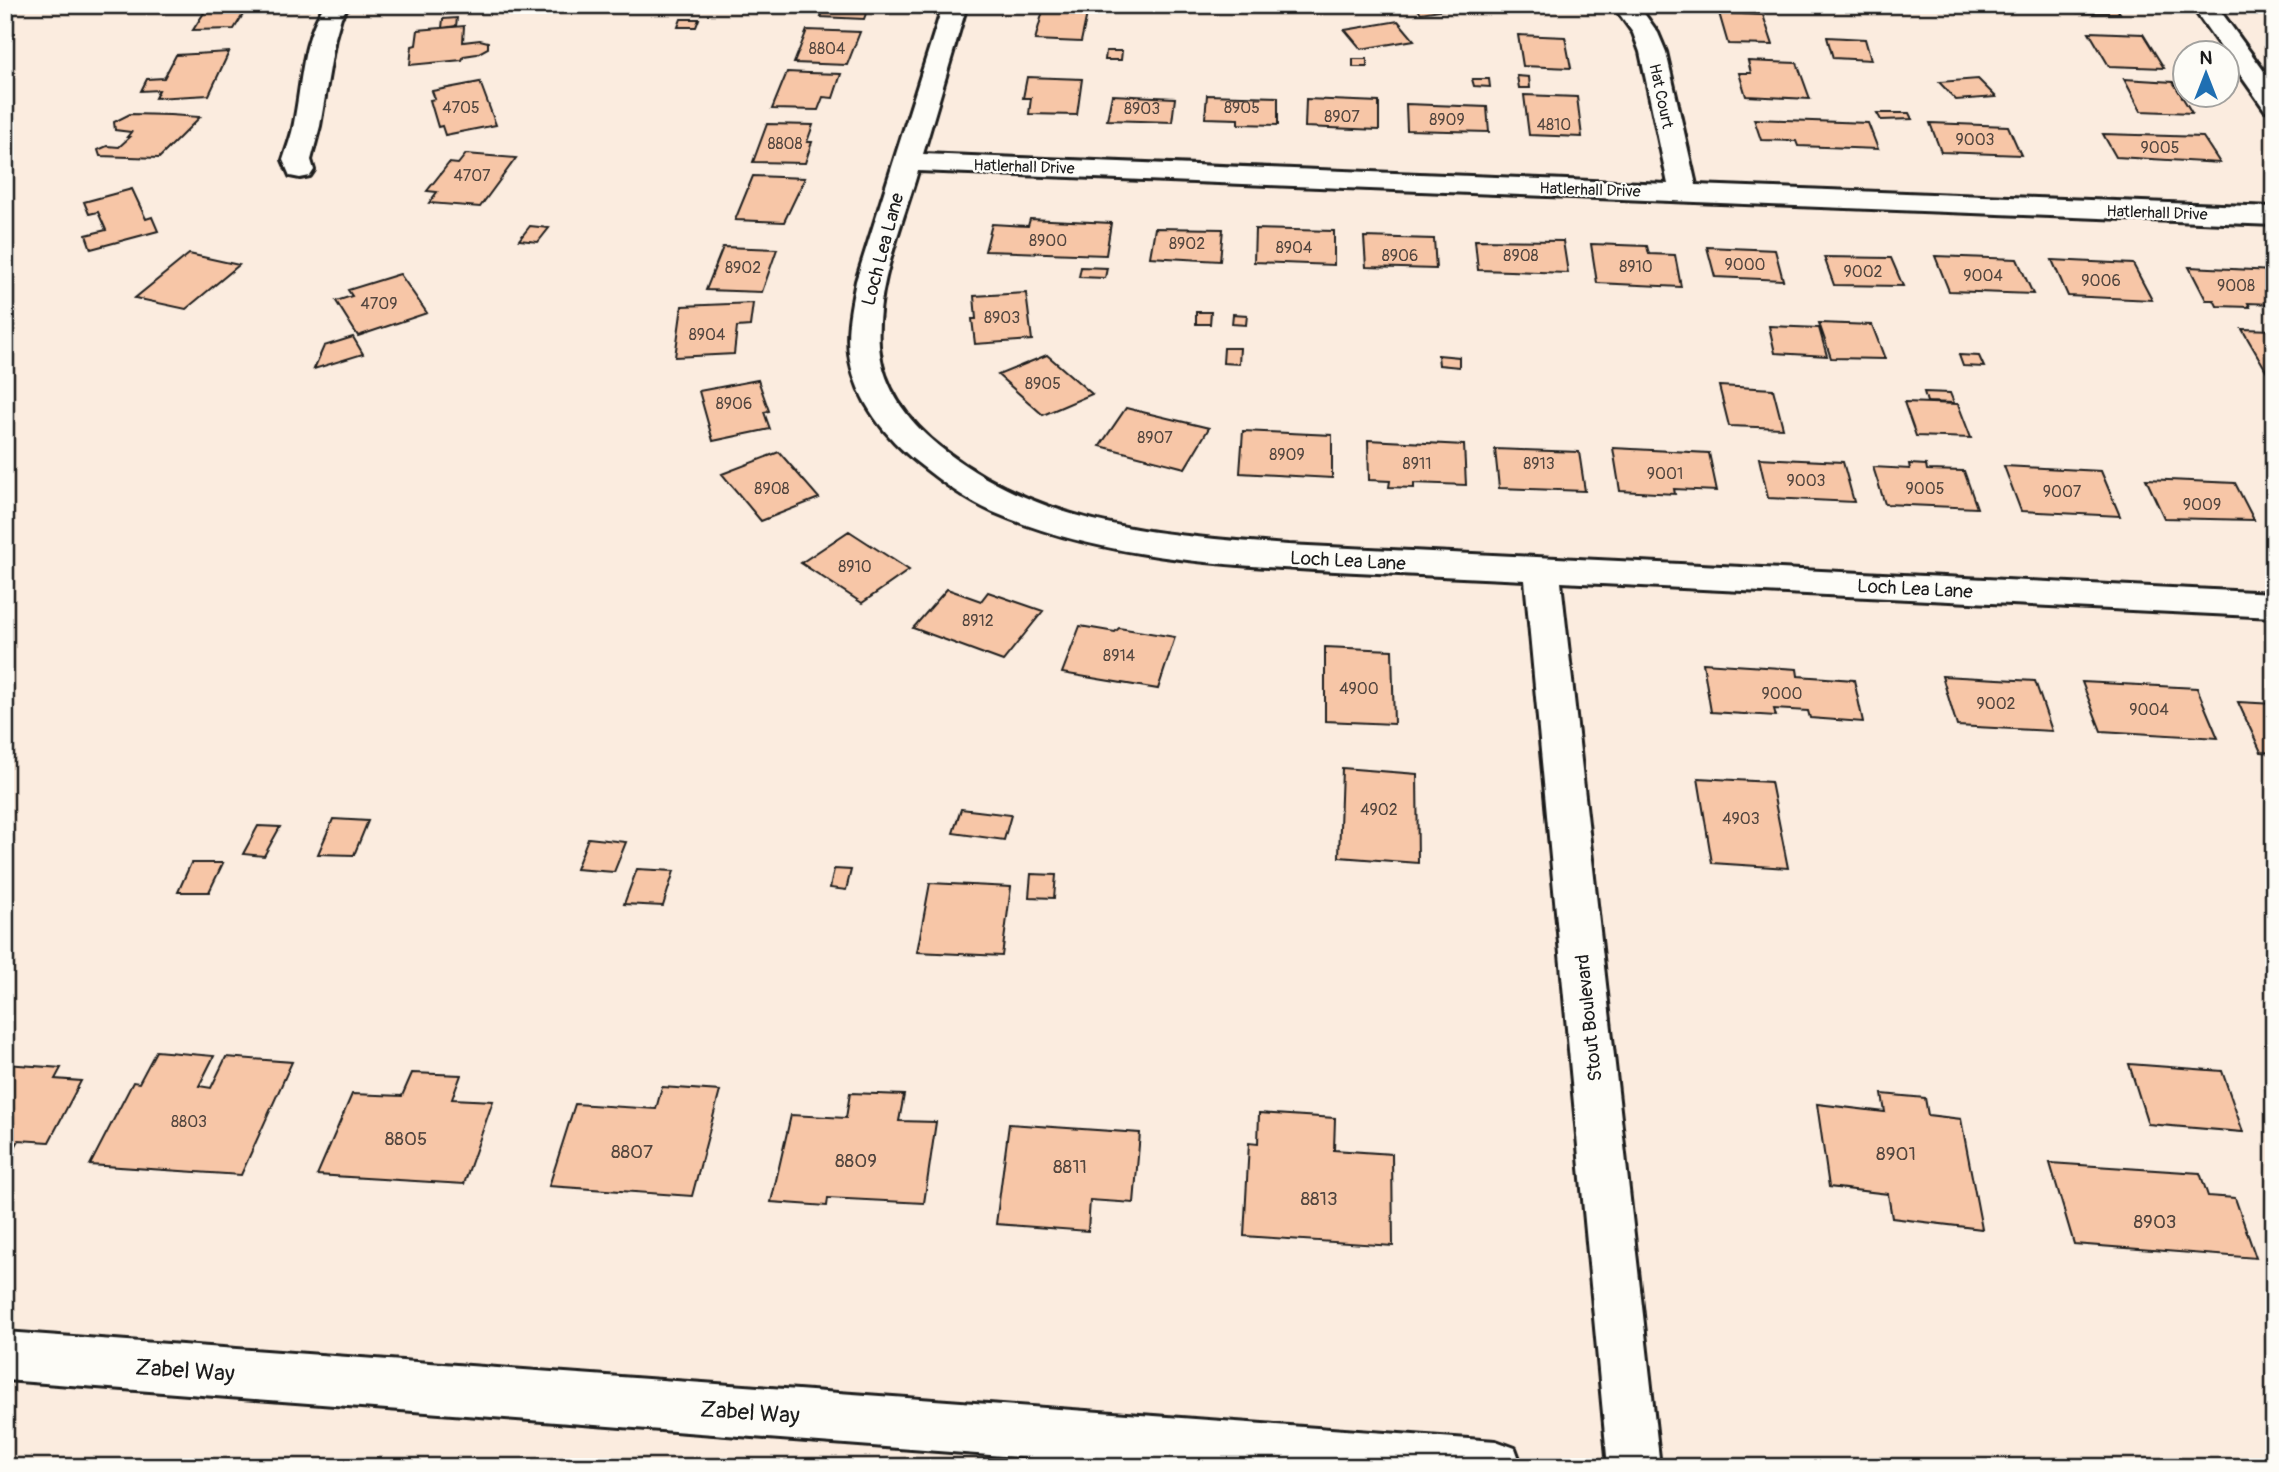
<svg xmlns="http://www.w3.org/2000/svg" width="2279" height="1472" font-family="Pangolin,sans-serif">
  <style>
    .building { fill: #f7c6a7; stroke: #1c1c1c; stroke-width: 2 }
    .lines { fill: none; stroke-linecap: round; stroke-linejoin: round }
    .minor-casing { stroke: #1c1c1c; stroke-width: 6 }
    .minor { fill: #fdfcf7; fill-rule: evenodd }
    .labels { text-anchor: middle; stroke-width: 5; stroke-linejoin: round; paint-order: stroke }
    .number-label { font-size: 16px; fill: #53463f }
    .far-street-label { font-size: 16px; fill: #1c1c1c; stroke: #fdfcf7 }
    .street-label { font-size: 19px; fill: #1c1c1c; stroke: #fdfcf7 }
    .near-number-label { font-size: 19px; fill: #53463f }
    .near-street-label { font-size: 23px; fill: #1c1c1c; stroke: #fdfcf7 }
  </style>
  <rect width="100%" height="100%" fill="#fbecdf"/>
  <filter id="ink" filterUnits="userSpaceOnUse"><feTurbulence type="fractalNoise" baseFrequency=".0143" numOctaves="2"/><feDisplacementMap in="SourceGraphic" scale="14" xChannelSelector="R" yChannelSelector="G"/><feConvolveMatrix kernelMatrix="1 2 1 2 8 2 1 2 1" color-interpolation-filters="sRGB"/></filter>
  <g filter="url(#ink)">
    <path class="building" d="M 209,5 L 249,5 L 234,29 L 193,30 Z
      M 447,5 L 492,5 L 455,9 L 455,13 L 446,14 Z
      M 826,5 L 869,5 L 864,19 L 821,17 Z
      M 1414,5 L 1464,5 L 1465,6 L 1421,13 Z
      M 2072,5 L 2114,5 L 2120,13 L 2077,13 Z
      M 1044,7 L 1088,9 L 1081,42 L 1035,40 Z
      M 1719,13 L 1763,15 L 1773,45 L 1728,44 Z
      M 457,18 L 456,26 L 442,28 L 443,19 Z
      M 681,19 L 699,19 L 696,27 L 678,27 Z
      M 1398,21 L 1414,40 L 1361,49 L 1345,30 Z
      M 464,26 L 463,42 L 480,40 L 488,42 L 488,48 L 477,54 L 464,56 L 462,60 L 410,65 L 412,46 L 416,45 L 418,30 Z
      M 807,30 L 860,32 L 847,65 L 794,63 Z
      M 2089,32 L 2143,34 L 2164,68 L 2109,66 Z
      M 1518,35 L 1565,37 L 1571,68 L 1523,66 Z
      M 1827,37 L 1865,39 L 1871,60 L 1833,58 Z
      M 1106,51 L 1122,51 L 1121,60 L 1105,60 Z
      M 229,52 L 209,95 L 155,98 L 159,90 L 141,91 L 147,79 L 164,78 L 176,55 Z
      M 1353,59 L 1367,59 L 1367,67 L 1353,67 Z
      M 1748,61 L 1797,63 L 1810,99 L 1746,96 L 1739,73 L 1751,73 Z
      M 787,72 L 808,73 L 841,74 L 833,98 L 823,97 L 818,110 L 772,109 Z
      M 1517,76 L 1529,77 L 1530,88 L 1519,88 Z
      M 1027,77 L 1082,79 L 1077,115 L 1029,114 L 1031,98 L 1023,98 Z
      M 1472,79 L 1489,79 L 1490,87 L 1474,86 Z
      M 1978,79 L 1996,97 L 1956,100 L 1939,82 Z
      M 2124,79 L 2173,82 L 2192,113 L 2141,111 Z
      M 480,82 L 496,125 L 445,135 L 442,126 L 438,127 L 430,100 L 435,99 L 432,91 Z
      M 1112,95 L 1175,98 L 1172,122 L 1107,120 Z
      M 1207,95 L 1278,97 L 1278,125 L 1238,124 L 1238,119 L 1205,118 Z
      M 1524,95 L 1577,97 L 1582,137 L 1529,135 Z
      M 1306,99 L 1379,102 L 1379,130 L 1305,127 Z
      M 1406,104 L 1487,107 L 1489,132 L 1407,130 Z
      M 1877,113 L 1909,113 L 1912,119 L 1881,120 Z
      M 130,114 L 170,115 L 200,117 L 159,158 L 100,156 L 98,150 L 107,146 L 119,147 L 130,137 L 127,137 L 131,132 L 115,130 L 114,122 Z
      M 1754,119 L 1868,123 L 1878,149 L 1798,146 L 1796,141 L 1761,140 Z
      M 1930,123 L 2008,126 L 2021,155 L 1941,152 Z
      M 767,124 L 813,125 L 807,142 L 812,142 L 805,163 L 753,162 Z
      M 2103,134 L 2203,137 L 2220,163 L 2116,157 Z
      M 466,154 L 516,158 L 480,207 L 429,203 L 437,192 L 427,191 L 449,163 L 458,164 Z
      M 753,176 L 805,178 L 784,222 L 735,220 Z
      M 132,189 L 146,219 L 152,217 L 158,231 L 91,249 L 86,235 L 106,230 L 98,212 L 89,214 L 84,202 Z
      M 1030,219 L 1111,223 L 1106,255 L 985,251 L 992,224 L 1028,226 Z
      M 530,226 L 549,228 L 538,242 L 519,240 Z
      M 1155,228 L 1223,229 L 1220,261 L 1150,257 Z
      M 1255,229 L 1334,231 L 1334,265 L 1254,262 Z
      M 1364,237 L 1434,239 L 1436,269 L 1366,267 Z
      M 1475,240 L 1563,241 L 1568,273 L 1478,270 Z
      M 1591,244 L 1647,246 L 1649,254 L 1675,255 L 1681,287 L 1597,283 Z
      M 723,247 L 777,249 L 762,292 L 706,290 Z
      M 1707,247 L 1775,250 L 1783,280 L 1715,277 Z
      M 189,254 L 239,265 L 186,309 L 135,298 Z
      M 1935,256 L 2017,259 L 2033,294 L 1949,291 Z
      M 1824,257 L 1891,258 L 1903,286 L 1834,285 Z
      M 2052,260 L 2133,264 L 2152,300 L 2068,296 Z
      M 1081,267 L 1107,268 L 1105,278 L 1079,277 Z
      M 2189,267 L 2274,271 L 2274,304 L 2248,303 L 2250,307 L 2217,306 L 2214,300 L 2206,300 Z
      M 400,274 L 427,313 L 358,336 L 336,301 L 352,296 L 348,290 Z
      M 1026,293 L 1032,340 L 975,344 L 972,319 L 976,319 L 974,296 Z
      M 753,303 L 750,326 L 737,327 L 734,354 L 675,357 L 682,306 Z
      M 1196,312 L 1211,312 L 1210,324 L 1196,324 Z
      M 1233,314 L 1247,315 L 1246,325 L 1232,324 Z
      M 1819,323 L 1872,325 L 1885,359 L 1831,358 Z
      M 1769,326 L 1819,328 L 1827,356 L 1775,353 Z
      M 2242,329 L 2274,330 L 2274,383 L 2270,377 Z
      M 353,337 L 363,354 L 314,369 L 324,346 Z
      M 1224,348 L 1240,348 L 1239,364 L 1223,363 Z
      M 1047,355 L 1092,394 L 1043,415 L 998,375 Z
      M 1438,355 L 1459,357 L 1459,367 L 1439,365 Z
      M 1959,355 L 1979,356 L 1984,367 L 1963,366 Z
      M 758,380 L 769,411 L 764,412 L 770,429 L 713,441 L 699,391 Z
      M 1719,386 L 1773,389 L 1783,428 L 1729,426 Z
      M 1924,392 L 1950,393 L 1954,403 L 1927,402 Z
      M 1904,402 L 1958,404 L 1971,438 L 1916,436 Z
      M 1126,408 L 1138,411 L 1209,428 L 1185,468 L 1100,446 Z
      M 1243,431 L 1332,435 L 1332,478 L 1240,473 Z
      M 1368,440 L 1464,445 L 1466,485 L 1414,483 L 1414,488 L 1389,487 L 1390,481 L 1369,480 Z
      M 1613,448 L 1709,453 L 1717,491 L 1674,489 L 1675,494 L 1620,491 Z
      M 1495,449 L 1579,452 L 1585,491 L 1499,488 Z
      M 779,452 L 819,498 L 761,521 L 722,474 Z
      M 1759,458 L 1843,462 L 1854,502 L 1768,498 Z
      M 1909,464 L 1926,465 L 1927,470 L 1964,471 L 1977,508 L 1885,504 L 1873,467 L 1910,469 Z
      M 2004,466 L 2101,471 L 2120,516 L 2021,511 Z
      M 2146,479 L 2235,483 L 2254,520 L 2164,518 Z
      M 849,531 L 909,570 L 862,603 L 801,563 Z
      M 947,589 L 981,601 L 988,592 L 1043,611 L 1003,661 L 913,628 Z
      M 1080,626 L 1115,632 L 1119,628 L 1175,637 L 1158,689 L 1062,673 Z
      M 1325,647 L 1392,650 L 1394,724 L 1325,721 Z
      M 1703,663 L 1797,669 L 1798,676 L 1854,680 L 1863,722 L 1810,718 L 1808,711 L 1774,709 L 1776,716 L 1711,712 Z
      M 1942,676 L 2035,681 L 2052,731 L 1957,726 Z
      M 2082,682 L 2197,688 L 2218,738 L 2101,731 Z
      M 2238,702 L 2274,704 L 2274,753 L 2261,752 Z
      M 1342,768 L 1417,774 L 1418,863 L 1339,857 Z
      M 1698,778 L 1771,782 L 1788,868 L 1712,863 Z
      M 961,809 L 1011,815 L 1004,840 L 953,833 Z
      M 333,819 L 368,821 L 354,855 L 318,854 Z
      M 258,826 L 280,827 L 264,856 L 243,854 Z
      M 588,838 L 626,842 L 614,872 L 576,869 Z
      M 191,863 L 223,863 L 209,892 L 178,892 Z
      M 637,869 L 674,871 L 663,906 L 624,904 Z
      M 834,869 L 851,870 L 846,890 L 830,888 Z
      M 1031,874 L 1056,875 L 1054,898 L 1029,897 Z
      M 930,883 L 1011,887 L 1002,956 L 917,952 Z
      M 156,1051 L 214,1056 L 199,1086 L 211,1088 L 226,1057 L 292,1062 L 241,1175 L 90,1165 L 133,1082 L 139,1083 Z
      M 5,1064 L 61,1068 L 55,1079 L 81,1081 L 49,1142 L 19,1140 L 12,1153 L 5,1152 Z
      M 2129,1064 L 2222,1071 L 2243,1132 L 2148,1124 Z
      M 412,1073 L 461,1075 L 452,1099 L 493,1101 L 464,1184 L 317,1175 L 352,1094 L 402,1096 Z
      M 662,1087 L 720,1091 L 692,1196 L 549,1186 L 575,1104 L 656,1109 Z
      M 850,1093 L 904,1095 L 899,1121 L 936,1122 L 924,1203 L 828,1198 L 827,1206 L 771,1202 L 791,1115 L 846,1118 Z
      M 1882,1094 L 1925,1098 L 1928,1115 L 1961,1119 L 1982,1229 L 1892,1218 L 1888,1194 L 1829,1187 L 1817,1104 L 1885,1112 Z
      M 1259,1113 L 1335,1118 L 1334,1150 L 1392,1154 L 1393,1246 L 1244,1236 L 1249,1143 L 1258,1144 Z
      M 1009,1124 L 1140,1133 L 1134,1203 L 1090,1200 L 1088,1231 L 996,1224 Z
      M 2050,1163 L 2200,1173 L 2208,1196 L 2235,1198 L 2256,1258 L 2074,1244 Z"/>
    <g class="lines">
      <defs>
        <path id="minor" d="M 325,5 L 349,5 L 341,17 L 335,38 L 320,126 L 311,160 L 314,170 L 310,176 L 300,178 L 290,176 L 283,160 C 287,148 292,135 294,123 C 302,84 302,38 325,5 Z
          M 943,5 L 967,5 L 923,154 L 1668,184 L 1640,52 L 1633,33 L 1613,5 L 1638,5 L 1658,33 L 1666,52 L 1696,185 L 2274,207 L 2274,225 L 918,171 C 902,226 875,288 879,346 C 883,391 911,425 945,451 C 1048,529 1164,535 1288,545 L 2274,593 L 2274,617 L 1561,582 L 1660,1467 L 1608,1467 L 1525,580 C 1462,577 1399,574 1335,571 C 1220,565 1100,558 993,512 C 966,500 942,482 918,463 C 886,438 857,401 850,360 C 845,333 851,307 856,281 Z
          M 2191,5 L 2216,5 L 2274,85 L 2274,112 L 2265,110 Z
          M 5,1332 L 1496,1441 L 1515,1448 L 1522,1467 L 1147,1467 L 5,1380 Z"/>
      </defs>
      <use href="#minor" class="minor-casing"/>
      <use href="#minor" class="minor"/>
    </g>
  </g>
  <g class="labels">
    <g class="number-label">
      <text x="827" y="54">8804</text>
      <text x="461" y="113">4705</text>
      <text x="1242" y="113">8905</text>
      <text x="1142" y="114">8903</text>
      <text x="1342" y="122">8907</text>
      <text x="1447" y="125">8909</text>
      <text x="1554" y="130">4810</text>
      <text x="1975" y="145">9003</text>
      <text x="785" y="149">8808</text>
      <text x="2160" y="153">9005</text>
      <text x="472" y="181">4707</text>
      <text x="1048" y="246">8900</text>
      <text x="1187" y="249">8902</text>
      <text x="1294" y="253">8904</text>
      <text x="1400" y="261">8906</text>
      <text x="1521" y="261">8908</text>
      <text x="1745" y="270">9000</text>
      <text x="1636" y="272">8910</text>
      <text x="743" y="273">8902</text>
      <text x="1863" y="277">9002</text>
      <text x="1983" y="281">9004</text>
      <text x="2101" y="286">9006</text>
      <text x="2236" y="291">9008</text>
      <text x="379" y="309">4709</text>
      <text x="1002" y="323">8903</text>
      <text x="707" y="340">8904</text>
      <text x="1043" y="389">8905</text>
      <text x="734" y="409">8906</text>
      <text x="1155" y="443">8907</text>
      <text x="1287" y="460">8909</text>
      <text x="1417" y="469">8911</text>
      <text x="1539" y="469">8913</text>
      <text x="1665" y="479">9001</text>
      <text x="1806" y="486">9003</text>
      <text x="772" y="494">8908</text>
      <text x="1925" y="494">9005</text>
      <text x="2062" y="497">9007</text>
      <text x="2202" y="510">9009</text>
      <text x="855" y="572">8910</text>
      <text x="978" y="626">8912</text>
      <text x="1119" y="661">8914</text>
      <text x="1359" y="694">4900</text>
      <text x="1782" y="699">9000</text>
      <text x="1996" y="709">9002</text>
      <text x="2149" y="715">9004</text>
      <text x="1379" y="815">4902</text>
      <text x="1741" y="824">4903</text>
      <text x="189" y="1127">8803</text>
    </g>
    <g class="far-street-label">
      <text transform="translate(1662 96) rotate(78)" y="6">Hat Court</text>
      <text transform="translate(1024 166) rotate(2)" y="6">Hatlerhall Drive</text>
      <text transform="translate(1590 189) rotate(2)" y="6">Hatlerhall Drive</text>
      <text transform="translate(2157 212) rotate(2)" y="6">Hatlerhall Drive</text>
    </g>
    <g class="street-label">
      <text transform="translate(882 249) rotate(-75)" y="7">Loch Lea Lane</text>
      <text transform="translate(1348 560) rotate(3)" y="7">Loch Lea Lane</text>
      <text transform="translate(1915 588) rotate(3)" y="7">Loch Lea Lane</text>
      <text transform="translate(1588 1018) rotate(-96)" y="7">Stout Boulevard</text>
    </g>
    <g class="near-number-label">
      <text x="406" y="1145">8805</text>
      <text x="632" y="1158">8807</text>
      <text x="1896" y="1160">8901</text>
      <text x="856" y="1167">8809</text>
      <text x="1070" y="1173">8811</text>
      <text x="1319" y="1205">8813</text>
      <text x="2155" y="1228">8903</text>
    </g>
    <g class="near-street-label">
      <text transform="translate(185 1370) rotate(4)" y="8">Zabel Way</text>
      <text transform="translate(750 1412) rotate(4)" y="8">Zabel Way</text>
    </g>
  </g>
  <rect width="2279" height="1472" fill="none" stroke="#fdfcf7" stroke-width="28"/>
  <rect x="14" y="14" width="2251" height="1444" fill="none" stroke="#1c1c1c" stroke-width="2.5" filter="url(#ink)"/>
  <g transform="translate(2206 74)"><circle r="33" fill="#fdfcf7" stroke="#a3a29f" stroke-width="2"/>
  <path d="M0-5L12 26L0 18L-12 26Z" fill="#1f6fb2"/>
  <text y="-10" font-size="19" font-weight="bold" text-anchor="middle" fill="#1c1c1c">N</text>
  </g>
</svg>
